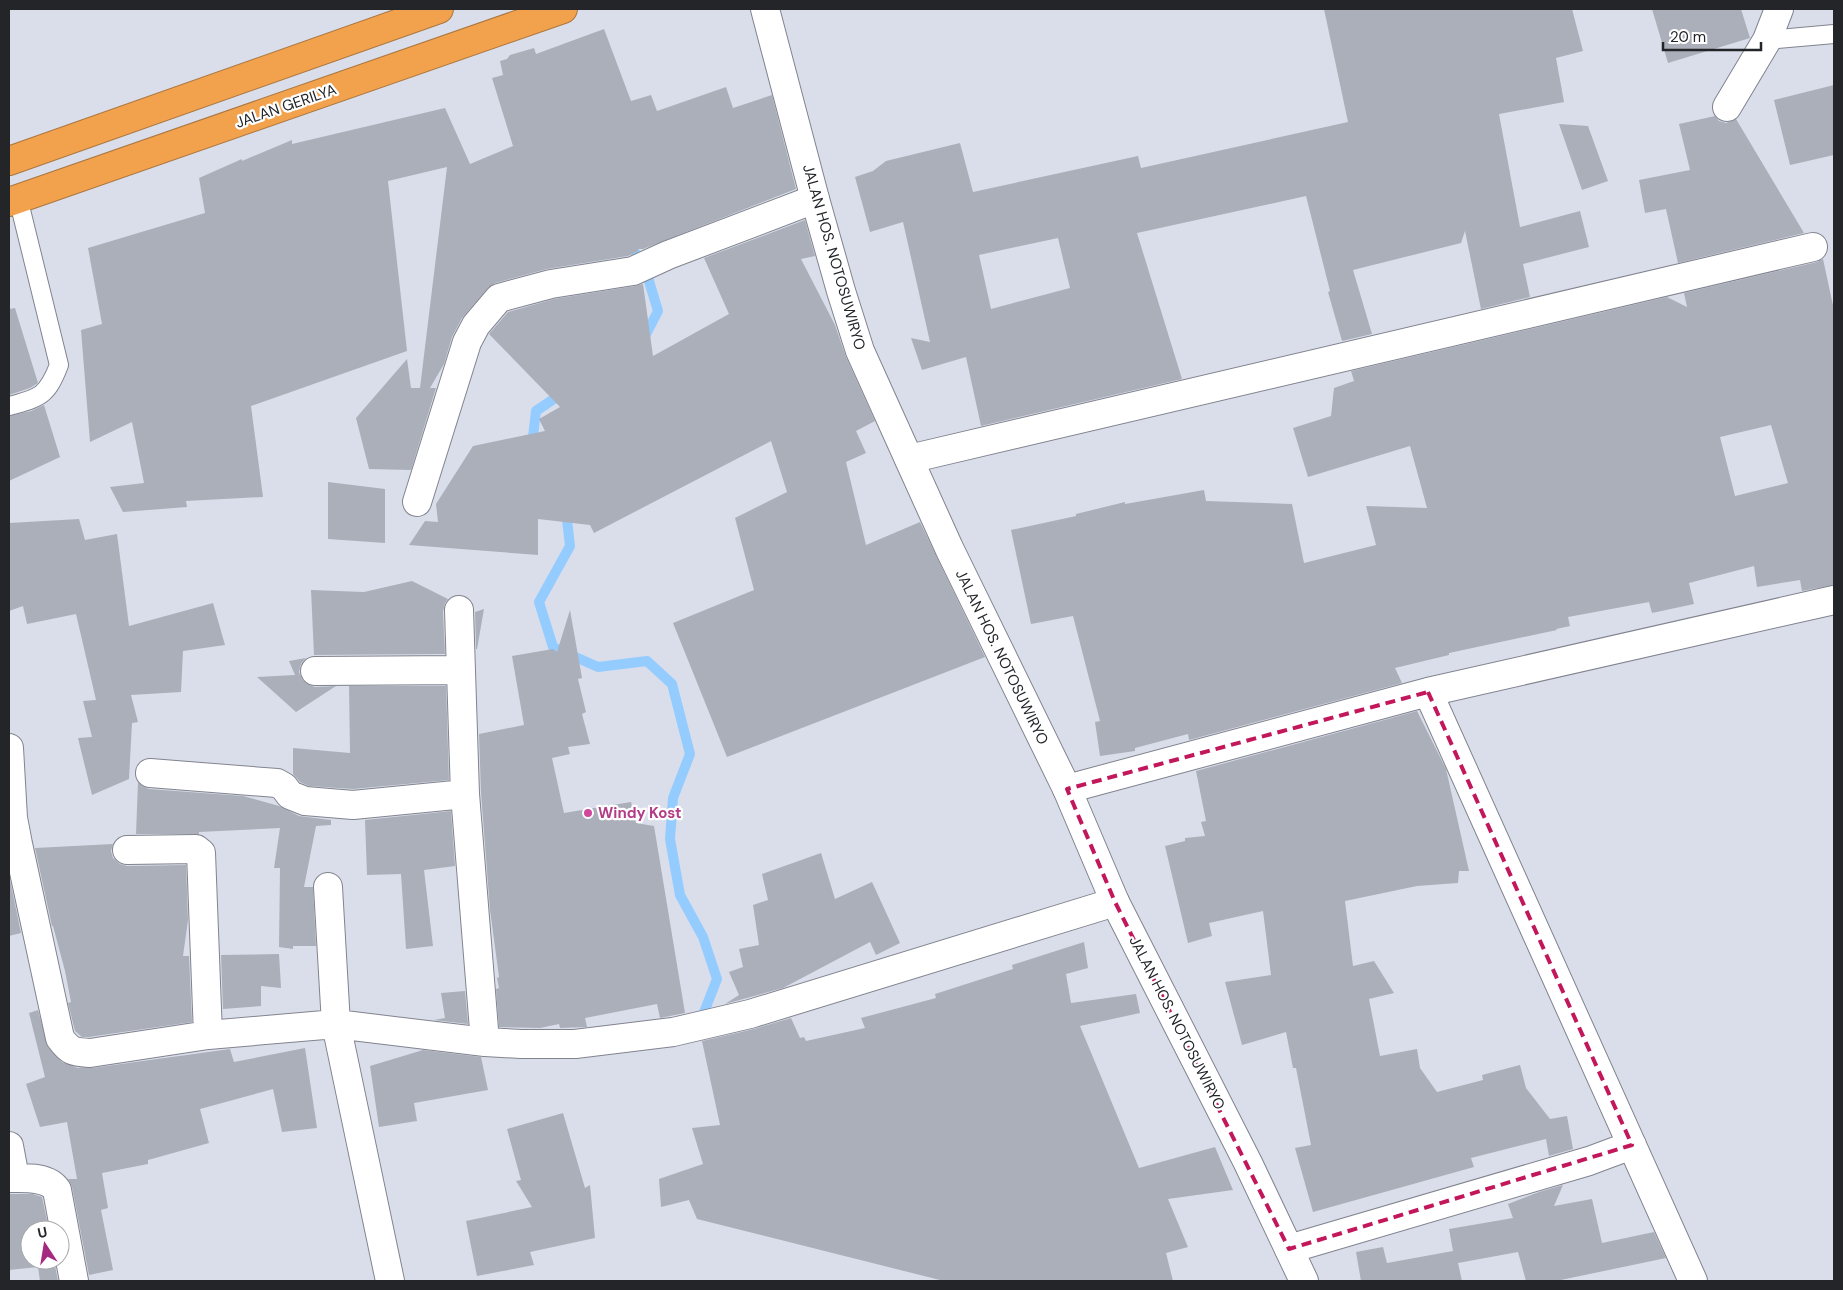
<svg xmlns="http://www.w3.org/2000/svg" width="1843" height="1290" font-family="'DM Sans',sans-serif">
  <style>
    .lines { fill: none; stroke-linecap: round; stroke-linejoin: round }
    .stream { stroke: #94ccff; stroke-width: 10 }
    .building { fill: #abafba; fill-rule: evenodd }
    .lane-casing { stroke: #81848f; stroke-width: 20 }
    .street-casing { stroke: #81848f; stroke-width: 30 }
    .secondary-casing { stroke: #81848f; stroke-width: 30 }
    .highway-casing { stroke: #aa7640; stroke-width: 30 }
    .lane { stroke: #fff; stroke-width: 18 }
    .street { stroke: #fff; stroke-width: 28 }
    .secondary { stroke: #fff; stroke-width: 28 }
    .highway { stroke: #f2a14c; stroke-width: 28 }
    .marked { fill: none; stroke: #c2185b; stroke-width: 4; stroke-dasharray: 10 6; stroke-linejoin: round }
    .hotel-dot { fill: #d1479c; stroke: #fff; stroke-width: 2 }
    .labels { text-anchor: middle; stroke-width: 4.5; stroke-linejoin: round; paint-order: stroke }
    .street-label { font-size: 15px; fill: #232529; stroke: #fff }
    .hotel-label { font-size: 15px; font-weight: bold; fill: #b23c85; stroke: #fff; text-anchor: start }
  </style>
  <rect width="100%" height="100%" fill="#dadeea"/>
  <g class="lines">
    <path class="stream" d="M 629,242 L 646,271 L 658,311 L 643,340
      M 532,445 L 536,411 L 564,392
      M 566,511 L 570,546 L 539,602 L 553,647 L 598,667 L 647,661 L 672,684 L 690,754 L 673,798 L 670,839 L 680,895 L 703,937 L 717,979 L 701,1020"/>
  </g>
  <path class="building" d="M 1324,9 L 1572,9 L 1583,51 L 1556,58 L 1564,102 L 1499,114 L 1520,227 L 1580,211 L 1589,247 L 1523,264 L 1530,297 L 1481,309 L 1465,231 L 1461,243 L 1353,270 L 1372,334 L 1342,341 L 1328,292 L 1330,291 L 1306,196 L 1137,233 L 1182,379 L 981,426 L 966,357 L 922,370 L 911,338 L 930,342 L 903,222 L 870,232 L 855,177 L 873,171 L 886,161 L 960,143 L 973,192 L 1138,156 L 1141,168 L 1348,122 ZM 1058,238 L 1070,288 L 991,309 L 979,255 Z
    M 1652,9 L 1741,9 L 1750,38 L 1668,63 Z
    M 604,29 L 631,101 L 651,95 L 657,111 L 726,87 L 733,108 L 772,95 L 796,189 L 643,249 L 638,249 L 638,251 L 628,256 L 547,269 L 495,283 L 488,288 L 462,318 L 452,337 L 444,364 L 430,388 L 436,388 L 411,470 L 369,469 L 356,418 L 407,359 L 411,388 L 420,388 L 447,167 L 388,181 L 407,351 L 251,406 L 263,497 L 186,501 L 187,507 L 123,512 L 110,487 L 144,483 L 132,422 L 90,442 L 81,330 L 102,324 L 88,248 L 205,213 L 199,178 L 242,159 L 242,161 L 292,140 L 292,144 L 445,108 L 470,164 L 513,146 L 492,78 L 503,75 L 500,61 L 507,59 L 510,55 L 534,48 L 536,54 Z
    M 1834,85 L 1834,155 L 1790,165 L 1774,100 Z
    M 1715,116 L 1719,121 L 1726,123 L 1736,119 L 1804,233 L 1678,263 L 1666,209 L 1645,213 L 1639,180 L 1690,170 L 1679,124 Z
    M 1559,124 L 1588,126 L 1608,181 L 1582,190 Z
    M 805,220 L 815,256 L 801,259 L 835,325 L 846,357 L 875,421 L 856,431 L 866,453 L 846,462 L 866,545 L 920,522 L 985,657 L 727,757 L 673,623 L 754,590 L 735,518 L 787,492 L 771,441 L 594,533 L 590,525 L 538,519 L 538,555 L 409,545 L 425,521 L 438,522 L 436,504 L 473,446 L 545,431 L 539,419 L 560,407 L 489,334 L 508,312 L 554,299 L 635,286 L 643,284 L 653,356 L 729,314 L 704,258 Z
    M 1823,259 L 1834,310 L 1834,585 L 1802,591 L 1800,580 L 1757,587 L 1754,566 L 1689,583 L 1694,604 L 1652,613 L 1649,602 L 1568,617 L 1570,626 L 1556,629 L 1557,630 L 1449,653 L 1449,655 L 1395,668 L 1402,683 L 1189,740 L 1188,734 L 1135,748 L 1135,751 L 1100,756 L 1095,722 L 1100,721 L 1073,616 L 1031,624 L 1011,530 L 1076,516 L 1076,514 L 1125,502 L 1125,504 L 1204,490 L 1206,501 L 1292,504 L 1304,563 L 1376,545 L 1366,506 L 1427,508 L 1410,446 L 1308,477 L 1293,428 L 1331,416 L 1334,388 L 1354,381 L 1351,371 L 1667,297 L 1687,307 L 1684,293 L 1817,262 ZM 1771,425 L 1788,483 L 1735,496 L 1720,437 Z
    M 15,308 L 38,383 L 30,388 L 9,395 L 9,309 Z
    M 44,405 L 60,457 L 9,481 L 9,416 L 31,411 Z
    M 328,482 L 385,489 L 385,543 L 328,539 Z
    M 79,519 L 85,540 L 117,534 L 129,626 L 213,603 L 225,645 L 183,651 L 181,692 L 131,695 L 138,722 L 132,723 L 129,779 L 92,795 L 78,738 L 92,737 L 83,701 L 96,700 L 76,614 L 27,624 L 23,606 L 9,611 L 9,523 Z
    M 412,581 L 448,599 L 445,603 L 443,612 L 445,654 L 314,655 L 311,590 L 364,592 Z
    M 484,609 L 477,649 L 476,649 L 475,612 Z
    M 570,610 L 582,678 L 578,679 L 586,712 L 582,714 L 590,744 L 568,747 L 570,754 L 552,758 L 564,813 L 631,802 L 636,823 L 654,826 L 685,1013 L 660,1018 L 657,1004 L 585,1018 L 587,1027 L 560,1028 L 559,1024 L 540,1028 L 499,1027 L 496,989 L 499,988 L 497,978 L 499,977 L 490,910 L 481,793 L 479,734 L 524,725 L 512,656 L 553,649 L 557,652 Z
    M 306,658 L 301,664 L 299,672 L 302,679 L 307,684 L 315,687 L 336,686 L 296,712 L 257,677 L 295,675 L 289,661 Z
    M 349,686 L 446,686 L 449,780 L 353,789 L 309,786 L 300,782 L 293,774 L 293,748 L 350,753 Z
    M 1417,711 L 1446,769 L 1469,871 L 1459,871 L 1458,883 L 1417,886 L 1345,901 L 1353,966 L 1374,961 L 1394,993 L 1369,999 L 1380,1056 L 1417,1049 L 1420,1068 L 1437,1092 L 1483,1080 L 1482,1075 L 1520,1065 L 1526,1088 L 1550,1119 L 1567,1116 L 1573,1149 L 1549,1156 L 1546,1139 L 1471,1158 L 1474,1167 L 1313,1212 L 1295,1148 L 1311,1145 L 1296,1068 L 1293,1068 L 1286,1032 L 1242,1045 L 1225,982 L 1271,975 L 1263,911 L 1209,923 L 1212,936 L 1188,943 L 1165,846 L 1185,841 L 1185,838 L 1205,836 L 1201,822 L 1206,821 L 1196,771 Z
    M 138,782 L 142,786 L 149,789 L 243,796 L 279,806 L 299,816 L 331,820 L 331,825 L 316,826 L 304,887 L 313,887 L 316,946 L 293,946 L 293,949 L 279,947 L 280,868 L 274,868 L 280,828 L 199,832 L 199,834 L 136,834 Z
    M 451,811 L 455,866 L 424,870 L 433,946 L 406,949 L 401,874 L 367,875 L 365,820 Z
    M 113,844 L 111,851 L 113,858 L 120,864 L 127,866 L 186,865 L 188,920 L 183,956 L 189,956 L 192,1022 L 89,1037 L 82,1037 L 75,1031 L 68,1003 L 71,1002 L 65,971 L 53,926 L 52,926 L 35,848 Z
    M 821,853 L 835,899 L 872,882 L 900,943 L 876,955 L 870,942 L 783,988 L 725,1004 L 739,995 L 729,972 L 743,967 L 739,949 L 759,945 L 753,905 L 768,900 L 762,874 Z
    M 9,875 L 21,933 L 9,936 Z
    M 1084,942 L 1088,968 L 1066,974 L 1071,1003 L 1136,994 L 1140,1013 L 1080,1026 L 1139,1168 L 1215,1147 L 1233,1190 L 1168,1199 L 1188,1247 L 1166,1253 L 1173,1281 L 944,1281 L 697,1219 L 689,1200 L 661,1207 L 659,1179 L 703,1164 L 692,1128 L 720,1125 L 702,1041 L 754,1029 L 791,1018 L 800,1038 L 804,1037 L 806,1041 L 865,1028 L 861,1018 L 936,998 L 935,994 L 1013,969 L 1012,965 Z
    M 279,954 L 281,988 L 261,986 L 261,1006 L 223,1009 L 221,955 Z
    M 465,991 L 468,1024 L 434,1020 L 445,1018 L 441,993 Z
    M 38,1010 L 48,1047 L 62,1062 L 78,1068 L 92,1068 L 230,1049 L 234,1062 L 305,1048 L 317,1128 L 282,1132 L 273,1089 L 200,1109 L 209,1143 L 148,1160 L 148,1164 L 102,1173 L 108,1208 L 101,1210 L 113,1270 L 89,1275 L 72,1187 L 68,1179 L 77,1179 L 67,1122 L 40,1127 L 26,1084 L 45,1077 L 29,1013 Z
    M 423,1050 L 481,1057 L 488,1090 L 414,1103 L 417,1121 L 379,1127 L 370,1066 Z
    M 563,1113 L 585,1188 L 590,1185 L 595,1238 L 530,1252 L 534,1265 L 477,1276 L 466,1221 L 532,1207 L 516,1181 L 521,1180 L 507,1129 Z
    M 1563,1185 L 1554,1206 L 1592,1199 L 1602,1243 L 1654,1232 L 1666,1258 L 1556,1281 L 1526,1281 L 1518,1252 L 1458,1263 L 1462,1281 L 1361,1281 L 1356,1252 L 1383,1247 L 1387,1263 L 1453,1251 L 1449,1229 L 1513,1218 L 1508,1204 L 1539,1192 Z
    M 9,1194 L 33,1194 L 42,1197 L 49,1230 L 30,1230 L 30,1260 L 54,1260 L 58,1281 L 40,1281 L 38,1267 L 9,1270 Z"/>
  <g class="lines">
    <defs>
      <path id="lane" d="M 1767,40 L 1834,34
        M 9,406 C 40,398 47,396 59,365 L 18,198"/>
      <path id="street" d="M 1727,107 L 1767,40 L 1779,9
        M 909,459 L 1813,247
        M 417,502 L 467,342 L 476,325 L 499,298 L 551,284 L 633,271 L 668,255 L 815,199
        M 459,610 L 465,794 L 485,1042
        M 315,671 L 460,670
        M 1428,692 L 1693,1281
        M 9,748 L 13,818 L 18,844 L 60,1038 C 70,1052 74,1052 90,1053 L 208,1035 L 336,1024 L 485,1042 L 521,1044 L 575,1044 L 673,1032 L 750,1014 L 1115,902
        M 150,773 L 277,783 L 284,787 L 290,795 L 305,801 L 353,805 L 465,794
        M 1067,789 L 1428,692 L 1834,600
        M 127,850 L 196,849 L 201,853 L 208,1035
        M 328,887 L 336,1024 L 390,1281
        M 9,1146 L 15,1178
        M 9,1178 C 24,1178 48,1176 57,1190 L 74,1281
        M 1289,1249 L 1589,1161 L 1632,1145"/>
      <path id="secondary" d="M 765,9 L 815,199 L 841,291 L 860,351 L 949,548 L 1067,789 L 1115,902 L 1248,1163 L 1304,1281"/>
      <path id="highway" d="M 9,161 L 439,9
        M 9,202 L 563,9"/>
    </defs>
    <use href="#lane" class="lane-casing"/>
    <use href="#street" class="street-casing"/>
    <use href="#secondary" class="secondary-casing"/>
    <use href="#highway" class="highway-casing"/>
    <use href="#lane" class="lane"/>
    <use href="#street" class="street"/>
    <use href="#secondary" class="secondary"/>
    <use href="#highway" class="highway"/>
  </g>
  <path class="marked" d="M 1428,692 L 1632,1145 L 1289,1249 L 1115,902 L 1067,789 Z"/>
  <circle class="hotel-dot" cx="588" cy="813" r="5"/>
  <g class="labels">
    <g class="street-label">
      <text transform="translate(286 106) rotate(-19)" y="5">JALAN GERILYA</text>
      <text transform="translate(834 257) rotate(74)" y="5">JALAN HOS. NOTOSUWIRYO</text>
      <text transform="translate(1002 657) rotate(64)" y="5">JALAN HOS. NOTOSUWIRYO</text>
      <text transform="translate(1177 1023) rotate(63)" y="5">JALAN HOS. NOTOSUWIRYO</text>
    </g>
    <g class="hotel-label">
      <text x="598" y="818">Windy Kost</text>
    </g>
  </g>
  <rect width="1843" height="1290" fill="none" stroke="#232529" stroke-width="20"/>
  <g transform="translate(45 1245) rotate(348)"><circle r="24" fill="#ffffff" stroke="#a7a8a9"/>
  <path d="M0-4L9 19L0 12L-9 19Z" fill="#a32a80"/>
  <text y="-8" font-size="14" font-weight="bold" text-anchor="middle" fill="#232529">U</text>
  </g>
  <path d="M1663 42v8h98v-8" fill="none" stroke="#232529" stroke-width="2.5"/>
  <text x="1670" y="42" font-size="15" fill="#232529" stroke="#ffffff" stroke-width="4" paint-order="stroke">20 m</text>
</svg>
